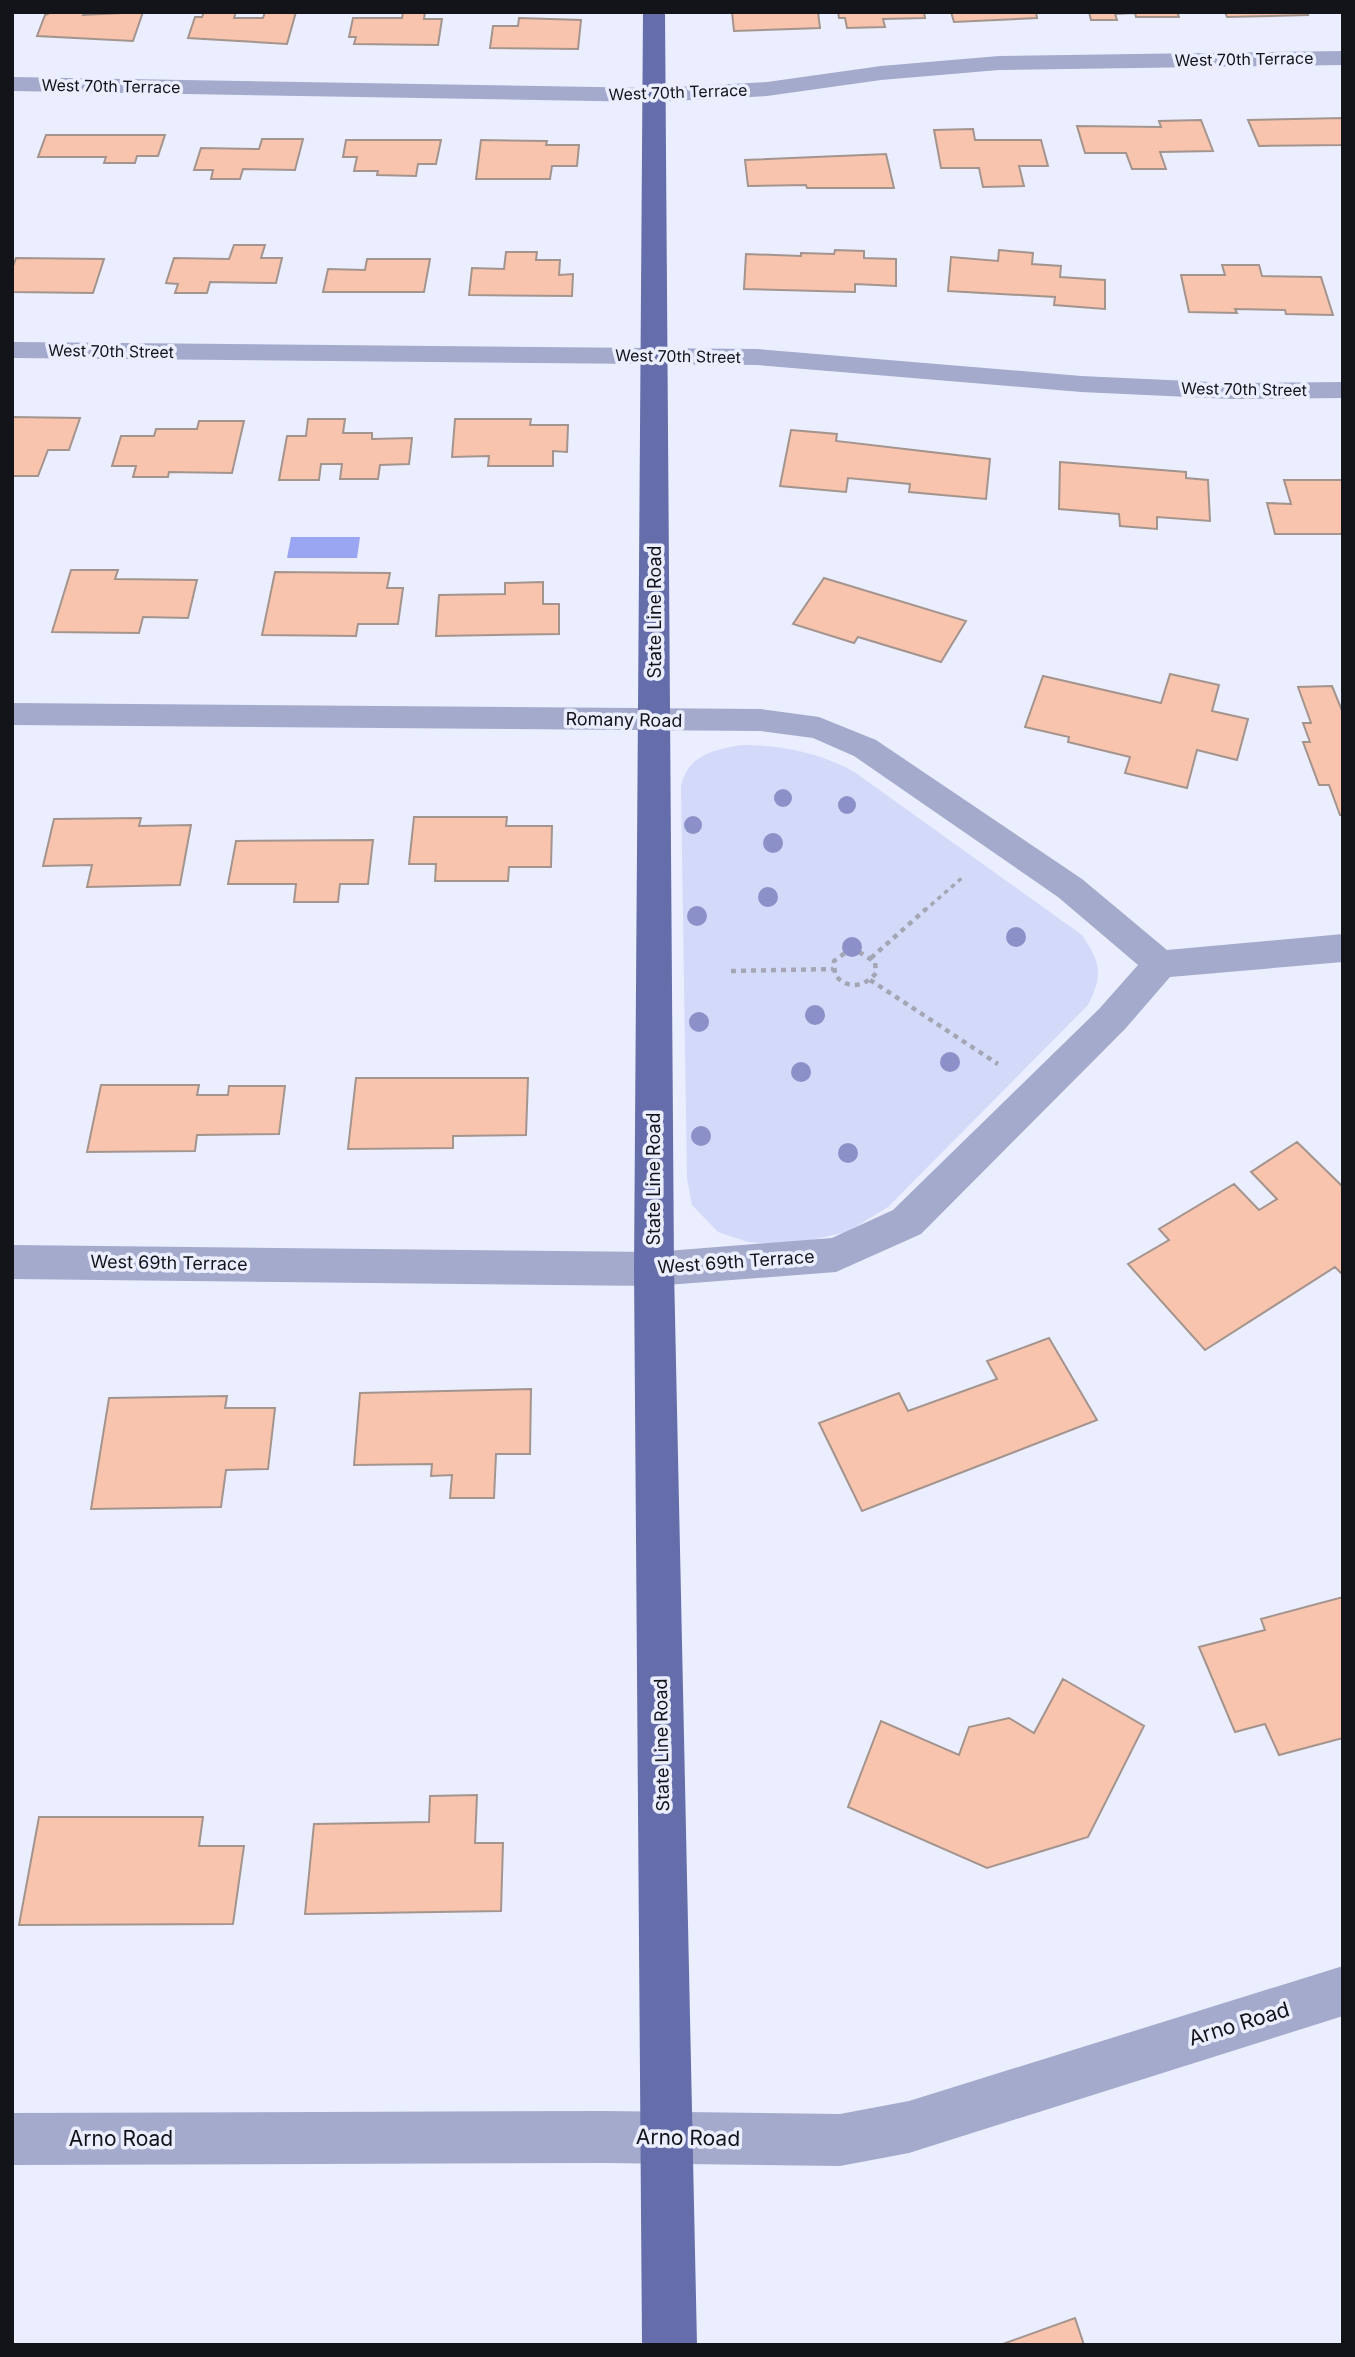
<svg xmlns="http://www.w3.org/2000/svg" width="1355" height="2357" font-family="Inter,sans-serif">
  <style>
    .green { fill: #d3d9f9 }
    .water { fill: #9aa6f2 }
    .building { fill: #f8c4ae; stroke: #a4948e; stroke-width: 2 }
    .lines { fill: none; stroke-linecap: round; stroke-linejoin: round }
    .path-far1 { stroke: #a4a7b3; stroke-width: 3.5; stroke-dasharray: 4.5 4.5; stroke-linecap: butt }
    .path { stroke: #a4a7b3; stroke-width: 4.5; stroke-dasharray: 5 5; stroke-linecap: butt }
    .minor { fill: #a3aacc; fill-rule: evenodd }
    .major { fill: #656eab; fill-rule: evenodd }
    .tree { fill: #8c90c8 }
    .labels { text-anchor: middle; stroke-width: 7; stroke-linejoin: round; paint-order: stroke }
    .far-street-label { font-size: 16px; fill: #131419; stroke: #ebeefe }
    .street-label { font-size: 18px; fill: #131419; stroke: #ebeefe }
    .near-street-label { font-size: 21px; fill: #131419; stroke: #ebeefe }
  </style>
  <rect width="100%" height="100%" fill="#ebeefe"/>
  <path class="green" d="M 741,745 C 781,745 817,752 853,771 L 1082,935 C 1101,963 1103,975 1088,1005 L 888,1207 L 847,1232 L 806,1241 L 775,1244 L 748,1242 L 718,1232 L 692,1205 L 687,1178 L 681,786 C 688,755 713,750 741,745 Z"/>
  <path class="water" d="M 291,537 L 360,537 L 357,558 L 287,558 Z"/>
  <path class="building" d="M 52,12 L 84,12 L 83,15 L 143,12 L 133,41 L 37,36 L 45,15 Z
    M 204,12 L 236,12 L 234,18 L 263,18 L 265,12 L 296,12 L 287,44 L 188,38 L 195,17 L 202,17 Z
    M 403,12 L 425,12 L 424,19 L 442,19 L 438,45 L 354,44 L 356,37 L 349,37 L 353,18 L 402,18 Z
    M 732,12 L 818,12 L 820,28 L 734,31 Z
    M 838,12 L 924,12 L 925,18 L 883,19 L 885,27 L 847,28 L 845,18 L 839,18 Z
    M 951,12 L 1036,12 L 1037,18 L 954,22 Z
    M 1089,12 L 1177,12 L 1179,17 L 1136,17 L 1135,13 L 1115,14 L 1117,20 L 1091,20 Z
    M 1225,12 L 1317,12 L 1307,12 L 1308,15 L 1227,17 Z
    M 519,18 L 581,20 L 578,49 L 490,48 L 493,26 L 518,26 Z
    M 1343,118 L 1343,145 L 1259,146 L 1248,120 Z
    M 1201,120 L 1213,151 L 1160,152 L 1166,169 L 1132,169 L 1126,153 L 1085,153 L 1077,126 L 1161,127 L 1159,121 Z
    M 973,129 L 975,140 L 1041,140 L 1048,166 L 1019,166 L 1024,186 L 983,187 L 979,168 L 941,168 L 934,130 Z
    M 46,135 L 165,135 L 158,156 L 137,156 L 135,163 L 104,163 L 106,157 L 38,157 Z
    M 262,139 L 303,139 L 295,170 L 243,169 L 240,179 L 211,179 L 213,170 L 194,170 L 201,148 L 259,149 Z
    M 346,140 L 441,140 L 436,164 L 418,164 L 416,176 L 377,175 L 378,171 L 354,171 L 357,157 L 343,157 Z
    M 481,140 L 547,141 L 546,145 L 579,145 L 577,166 L 552,166 L 550,179 L 476,179 Z
    M 886,154 L 894,188 L 807,188 L 806,185 L 748,186 L 745,160 Z
    M 234,245 L 265,245 L 261,258 L 282,258 L 276,283 L 210,282 L 207,293 L 175,293 L 178,284 L 166,283 L 174,258 L 229,259 Z
    M 835,250 L 864,251 L 864,258 L 896,259 L 896,286 L 855,284 L 855,292 L 744,289 L 746,254 L 801,256 L 801,253 L 834,254 Z
    M 999,250 L 1033,253 L 1032,264 L 1061,266 L 1060,277 L 1105,280 L 1105,309 L 1054,305 L 1055,297 L 948,291 L 951,257 L 998,261 Z
    M 506,252 L 537,252 L 536,260 L 560,260 L 559,275 L 573,274 L 572,296 L 469,295 L 472,268 L 504,269 Z
    M 16,258 L 104,259 L 93,293 L 12,292 L 12,269 Z
    M 367,259 L 430,259 L 424,292 L 323,292 L 328,269 L 365,270 Z
    M 1222,265 L 1259,265 L 1262,276 L 1321,277 L 1333,315 L 1286,314 L 1285,310 L 1235,309 L 1237,313 L 1189,312 L 1181,275 L 1225,275 Z
    M 12,417 L 80,418 L 69,450 L 48,450 L 38,476 L 12,476 Z
    M 308,419 L 345,419 L 343,433 L 372,433 L 372,439 L 412,438 L 409,464 L 380,465 L 378,479 L 340,479 L 342,464 L 321,464 L 319,480 L 279,480 L 287,436 L 306,436 Z
    M 455,419 L 531,419 L 530,425 L 568,425 L 567,452 L 553,451 L 553,466 L 488,466 L 489,456 L 452,457 Z
    M 199,421 L 244,421 L 232,473 L 169,472 L 168,477 L 133,477 L 136,466 L 112,466 L 121,436 L 154,436 L 156,429 L 197,429 Z
    M 791,430 L 837,434 L 836,441 L 990,459 L 986,499 L 909,492 L 910,484 L 848,478 L 846,492 L 780,486 Z
    M 1060,462 L 1186,472 L 1186,478 L 1208,480 L 1210,521 L 1157,517 L 1157,529 L 1120,526 L 1119,514 L 1059,509 Z
    M 1284,480 L 1343,480 L 1343,534 L 1275,534 L 1267,503 L 1291,504 Z
    M 71,570 L 118,570 L 115,579 L 197,580 L 188,618 L 143,617 L 139,633 L 52,632 Z
    M 275,572 L 390,573 L 387,588 L 403,588 L 398,624 L 358,624 L 356,636 L 262,635 Z
    M 824,578 L 966,621 L 941,662 L 858,637 L 854,643 L 793,624 Z
    M 543,582 L 543,604 L 559,604 L 559,634 L 436,636 L 439,595 L 505,594 L 505,583 Z
    M 1170,674 L 1219,685 L 1212,711 L 1248,719 L 1237,760 L 1197,750 L 1187,788 L 1125,773 L 1130,757 L 1068,742 L 1069,737 L 1025,727 L 1043,676 L 1161,703 Z
    M 1332,686 L 1343,713 L 1343,815 L 1340,815 L 1329,785 L 1319,785 L 1303,742 L 1310,742 L 1303,723 L 1311,723 L 1298,687 Z
    M 414,817 L 507,817 L 506,826 L 552,826 L 551,867 L 509,867 L 508,881 L 435,881 L 436,864 L 409,864 Z
    M 141,818 L 139,826 L 191,825 L 180,885 L 87,887 L 92,865 L 43,866 L 54,819 Z
    M 373,840 L 368,884 L 340,884 L 338,902 L 294,902 L 296,884 L 228,884 L 236,841 Z
    M 356,1078 L 528,1078 L 526,1135 L 453,1136 L 453,1148 L 348,1149 Z
    M 101,1085 L 199,1085 L 197,1095 L 228,1095 L 229,1086 L 285,1086 L 279,1134 L 197,1135 L 195,1151 L 87,1152 Z
    M 1297,1142 L 1343,1187 L 1343,1275 L 1335,1267 L 1205,1350 L 1128,1264 L 1169,1240 L 1159,1229 L 1234,1184 L 1259,1210 L 1277,1199 L 1251,1172 Z
    M 1049,1338 L 1097,1420 L 862,1511 L 819,1423 L 899,1393 L 908,1411 L 997,1379 L 987,1361 Z
    M 531,1389 L 530,1454 L 496,1454 L 494,1498 L 450,1498 L 452,1475 L 431,1476 L 432,1464 L 354,1465 L 360,1393 Z
    M 227,1396 L 225,1408 L 275,1408 L 268,1469 L 226,1470 L 221,1507 L 91,1509 L 109,1398 Z
    M 1343,1597 L 1343,1738 L 1279,1755 L 1265,1724 L 1235,1732 L 1199,1647 L 1265,1630 L 1261,1619 Z
    M 1063,1679 L 1144,1726 L 1088,1837 L 987,1868 L 848,1807 L 881,1721 L 959,1755 L 969,1727 L 1009,1718 L 1034,1733 Z
    M 477,1795 L 475,1843 L 503,1843 L 501,1911 L 305,1914 L 314,1824 L 429,1822 L 430,1796 Z
    M 39,1817 L 203,1817 L 199,1846 L 244,1846 L 233,1924 L 19,1925 Z
    M 1075,2318 L 1084,2345 L 1000,2345 Z"/>
  <g class="lines">
    <path class="path-far1" d="M 924,911 L 963,877"/>
    <path class="path" d="M 859,952 L 875,962 L 876,973 C 865,987 847,990 835,975 L 834,961 L 845,953 Z
      M 871,958 L 926,909
      M 731,971 L 833,969
      M 870,980 L 998,1064"/>
    <path class="minor" d="M 1343,51 L 1343,65 L 999,70 L 881,80 L 767,96 L 654,102 L 12,91 L 12,77 L 654,88 L 767,82 L 881,66 L 999,56 Z
      M 12,342 L 757,349 L 1081,376 L 1232,383 L 1343,382 L 1343,398 L 1232,399 L 1081,392 L 757,365 L 12,358 Z
      M 12,703 L 761,709 L 819,717 L 876,740 L 1082,879 L 1167,950 L 1343,934 L 1343,962 L 1170,977 L 1125,1029 L 921,1234 L 836,1272 L 654,1286 L 12,1279 L 12,1245 L 654,1252 L 832,1238 L 893,1210 L 1099,1009 L 1138,965 L 1058,897 L 854,756 L 813,738 L 761,731 L 12,725 Z
      M 1343,1966 L 1343,2016 L 909,2153 L 840,2166 L 604,2163 L 12,2165 L 12,2113 L 604,2111 L 840,2114 L 909,2101 Z"/>
    <path class="major" d="M 643,12 L 665,12 L 674,1269 L 697,2345 L 642,2345 L 634,1269 Z"/>
  </g>
  <g class="tree">
    <circle cx="783" cy="798" r="9"/>
    <circle cx="847" cy="805" r="9"/>
    <circle cx="693" cy="825" r="9"/>
    <circle cx="773" cy="843" r="10"/>
    <circle cx="768" cy="897" r="10"/>
    <circle cx="697" cy="916" r="10"/>
    <circle cx="1016" cy="937" r="10"/>
    <circle cx="852" cy="947" r="10"/>
    <circle cx="815" cy="1015" r="10"/>
    <circle cx="699" cy="1022" r="10"/>
    <circle cx="950" cy="1062" r="10"/>
    <circle cx="801" cy="1072" r="10"/>
    <circle cx="701" cy="1136" r="10"/>
    <circle cx="848" cy="1153" r="10"/>
  </g>
  <g class="labels">
    <g class="far-street-label">
      <text transform="translate(1244 59) rotate(-1)" y="6">West 70th Terrace</text>
      <text transform="translate(111 86) rotate(1)" y="6">West 70th Terrace</text>
      <text transform="translate(678 92) rotate(-2)" y="6">West 70th Terrace</text>
      <text transform="translate(111 351) rotate(1)" y="6">West 70th Street</text>
      <text transform="translate(678 356) rotate(1)" y="6">West 70th Street</text>
      <text transform="translate(1244 389) rotate(1)" y="6">West 70th Street</text>
    </g>
    <g class="street-label">
      <text transform="translate(655 612) rotate(-90)" y="6">State Line Road</text>
      <text transform="translate(624 720) rotate(1)" y="6">Romany Road</text>
      <text transform="translate(654 1179) rotate(-90)" y="6">State Line Road</text>
      <text transform="translate(736 1262) rotate(-4)" y="6">West 69th Terrace</text>
      <text transform="translate(169 1263) rotate(1)" y="6">West 69th Terrace</text>
      <text transform="translate(662 1745) rotate(-91)" y="6">State Line Road</text>
    </g>
    <g class="near-street-label">
      <text transform="translate(1239 2024) rotate(-17)" y="7">Arno Road</text>
      <text transform="translate(688 2138) rotate(1)" y="7">Arno Road</text>
      <text x="121" y="2146">Arno Road</text>
    </g>
  </g>
  <rect width="1355" height="2357" fill="none" stroke="#131419" stroke-width="28"/>
</svg>
